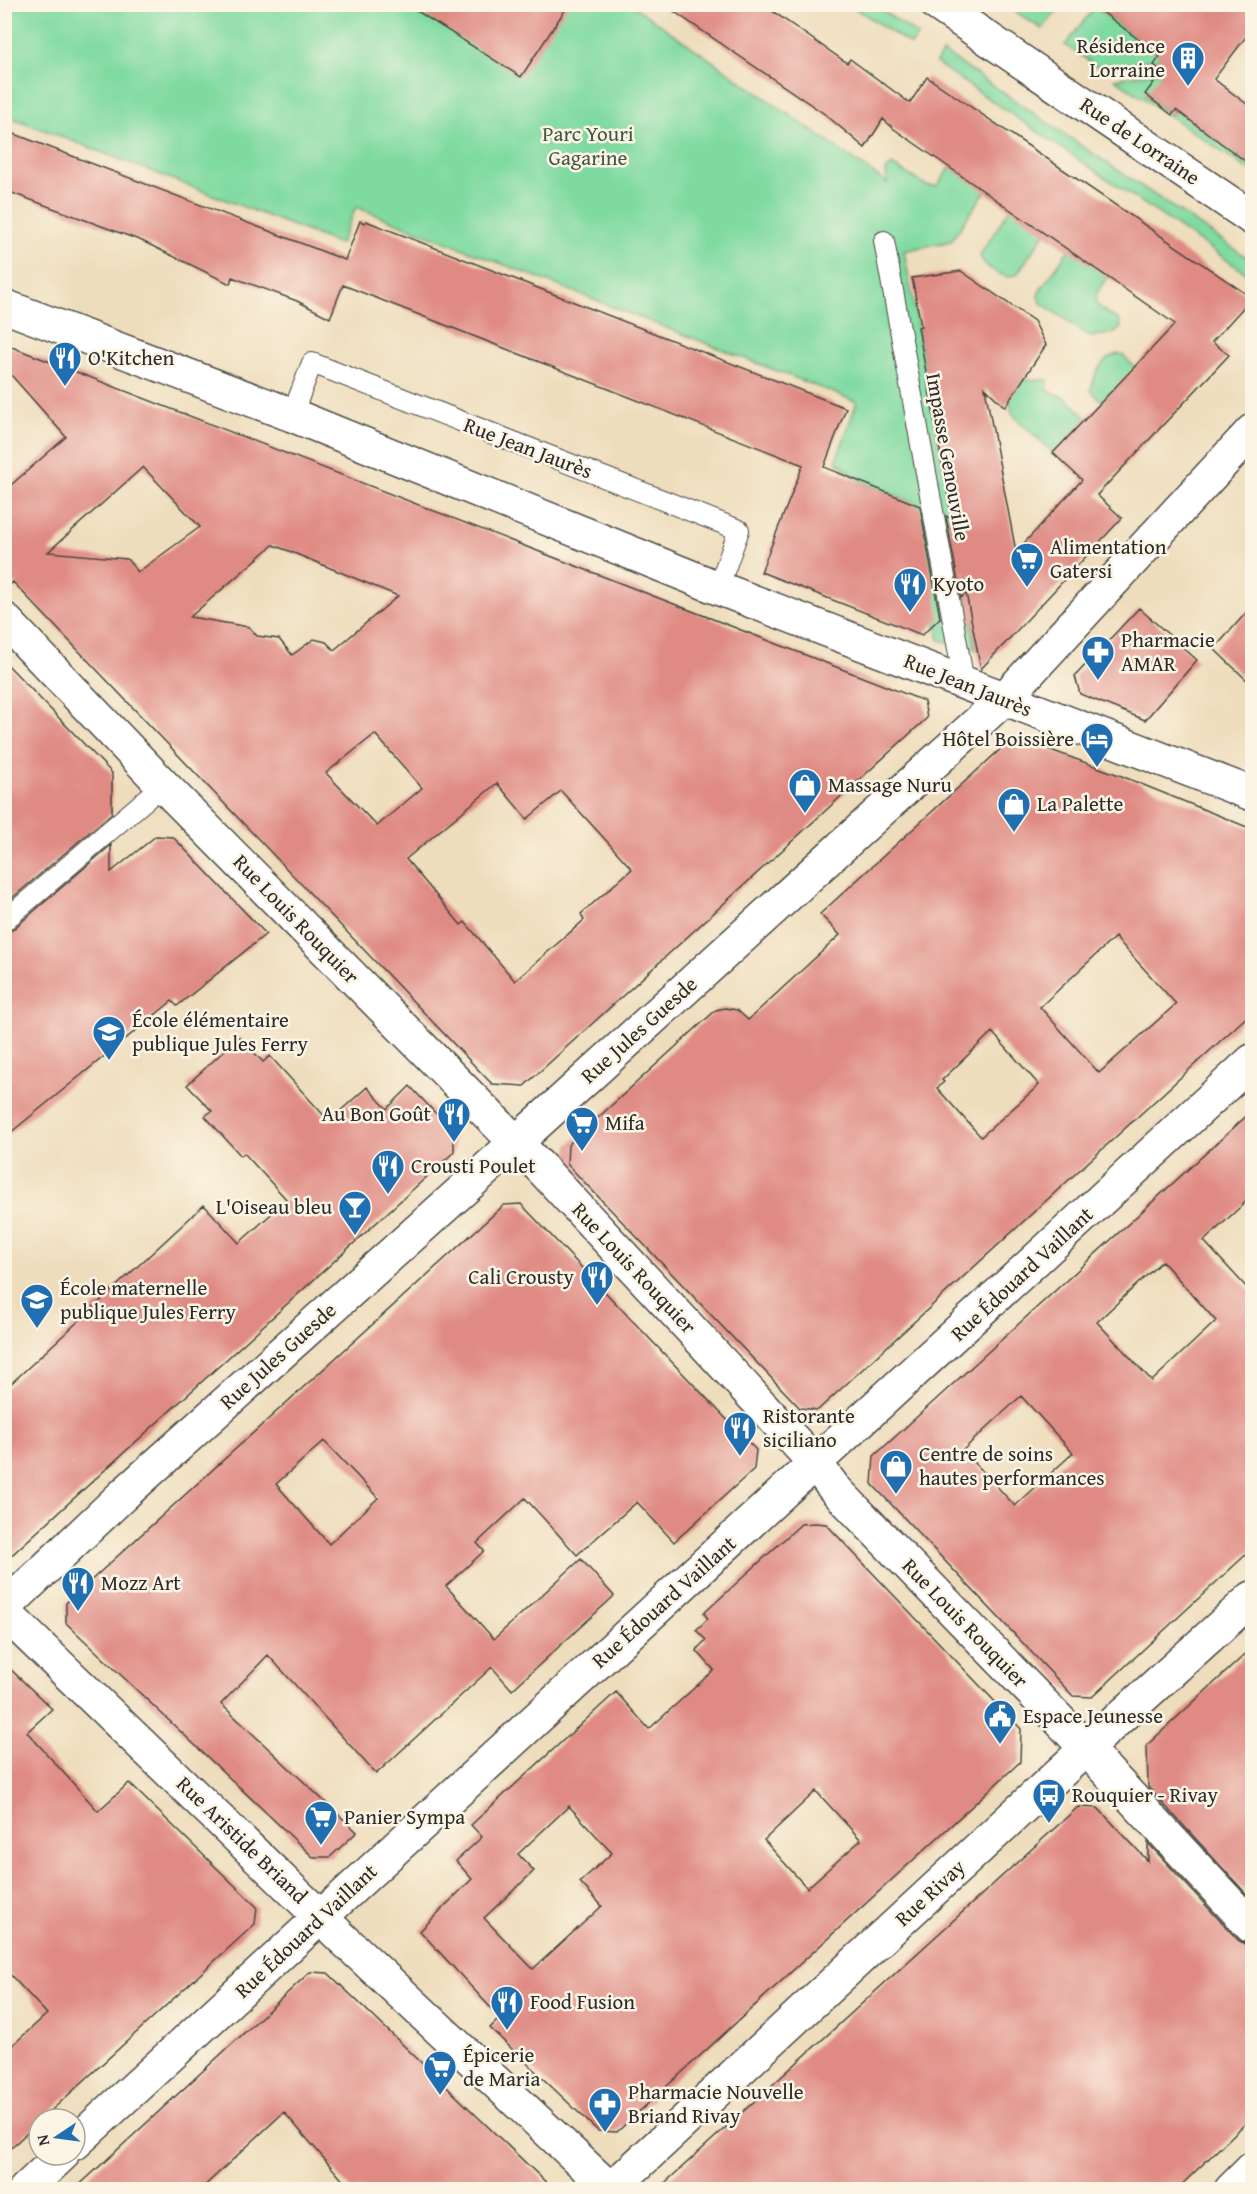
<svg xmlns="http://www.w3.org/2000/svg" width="1257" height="2194" font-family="'Gentium Book Plus',serif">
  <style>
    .green { fill: #7fdaa0; stroke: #558266; stroke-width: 1.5 }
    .building { fill: #df8a83; fill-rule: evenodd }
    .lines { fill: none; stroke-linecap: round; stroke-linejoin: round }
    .lane-casing { stroke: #484641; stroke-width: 22 }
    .street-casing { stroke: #484641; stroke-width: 36 }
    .lane { stroke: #fff; stroke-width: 20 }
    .street { stroke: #fff; stroke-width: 33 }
    .labels { text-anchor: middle; stroke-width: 5; stroke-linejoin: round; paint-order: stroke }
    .poi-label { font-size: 21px; fill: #2b2b2b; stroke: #fcf5e5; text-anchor: start }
    .park-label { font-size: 21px; fill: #405748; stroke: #fcf5e5 }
    .street-label { font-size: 21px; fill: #2b2b2b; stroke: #fcf5e5 }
  </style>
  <rect width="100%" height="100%" fill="#fcf5e5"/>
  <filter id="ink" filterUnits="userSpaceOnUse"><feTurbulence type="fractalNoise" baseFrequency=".0167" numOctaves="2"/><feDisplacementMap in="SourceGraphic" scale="12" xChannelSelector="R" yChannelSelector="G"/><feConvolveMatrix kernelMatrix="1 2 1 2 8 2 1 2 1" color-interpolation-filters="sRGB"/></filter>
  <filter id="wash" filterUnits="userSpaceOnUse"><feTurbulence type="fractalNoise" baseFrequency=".008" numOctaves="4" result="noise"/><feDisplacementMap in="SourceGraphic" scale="24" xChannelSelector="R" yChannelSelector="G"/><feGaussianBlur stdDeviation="1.35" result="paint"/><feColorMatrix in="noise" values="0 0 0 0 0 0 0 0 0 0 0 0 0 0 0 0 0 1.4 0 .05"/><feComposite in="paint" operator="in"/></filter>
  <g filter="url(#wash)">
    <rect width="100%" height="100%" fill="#eeddbc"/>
    <path class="green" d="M 4,5 L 632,5 L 887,183 L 886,170 L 892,165 L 927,186 L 937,186 L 952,165 L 987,189 L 951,241 L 904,251 L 976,650 L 939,640 L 914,503 L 862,482 L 836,461 L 857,402 L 356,207 L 340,244 L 5,115 Z
      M 850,5 L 874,5 L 918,35 L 911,45 Z
      M 1005,5 L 1062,5 L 1042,29 Z
      M 1095,7 L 1160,56 L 1158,59 L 1101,69 L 1065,45 Z
      M 943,52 L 1252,261 L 1252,277 L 936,63 Z
      M 1160,71 L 1160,77 L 1145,95 L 1172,115 L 1176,110 L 1252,166 L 1252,172 L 1115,79 Z
      M 1012,205 L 1047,230 L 1017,274 L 1008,277 C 997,274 983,266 980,255 Z
      M 1071,246 L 1110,273 C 1091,301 1088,302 1119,320 L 1121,327 L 1115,333 L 1091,337 L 1041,303 L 1038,297 L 1039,292 Z
      M 1117,354 L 1123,355 L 1137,370 L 1105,404 L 1091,391 C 1094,374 1100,360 1117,354 Z
      M 1006,380 L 1048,380 L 1047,390 L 1067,399 L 1087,418 L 1054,454 L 1012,414 Z"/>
    <g id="blocks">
      <path class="building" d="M 406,4 L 569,4 L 521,77 Z
        M 663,4 L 762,4 L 847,63 L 850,59 L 910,103 L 927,77 L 1252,298 L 1212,342 L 1229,355 L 1097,495 L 1122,518 L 981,669 L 966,593 L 961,598 L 946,516 L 952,519 L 918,327 L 921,326 L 912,278 L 961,271 L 1034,321 L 1046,345 L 1005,407 L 985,388 L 1016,552 L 1082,480 L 1053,453 L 1175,324 L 894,129 L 883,119 L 865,148 L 826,115 Z
        M 1092,4 L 1252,4 L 1252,29 L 1214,79 L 1252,108 L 1252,166 L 1176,110 L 1172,115 L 1145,94 L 1162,72 L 1154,65 L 1160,56 Z
        M 4,130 L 345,260 L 360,221 L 365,223 L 366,221 L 846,408 L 824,467 L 920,506 L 940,618 L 922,635 L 761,572 L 803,465 L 343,285 L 330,318 L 297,301 L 232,277 L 230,284 L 142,241 L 4,190 Z
        M 4,344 L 924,701 L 927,718 L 524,1086 L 492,1084 L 13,582 L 4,590 L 4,491 L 66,437 L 4,367 ZM 143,467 L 200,527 L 138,572 L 127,559 L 48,552 ZM 273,545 L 289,551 L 398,596 L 334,650 L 326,642 L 314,639 L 292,655 L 279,639 L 257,636 L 249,627 L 190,617 ZM 375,734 L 422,788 L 377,826 L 326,773 ZM 497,783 L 527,819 L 561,791 L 632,869 L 581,914 L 584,920 L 515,981 L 465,922 L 461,925 L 406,859 Z
        M 1252,606 L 1252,685 L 1214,649 Z
        M 1139,608 L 1197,660 L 1145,720 L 1080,694 L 1075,676 Z
        M 4,661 L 112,773 L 112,813 L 4,905 Z
        M 1026,741 L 1119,775 L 1252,829 L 1252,1012 L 818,1410 L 800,1408 L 567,1164 L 568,1145 L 716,1010 L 725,1008 L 737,1010 L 748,1020 L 840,935 L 820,914 L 1005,745 ZM 1115,937 L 1176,1004 L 1099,1073 L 1040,1007 ZM 992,1032 L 1039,1085 L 981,1137 L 937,1088 L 944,1082 L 942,1080 Z
        M 156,836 L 173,837 L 266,934 L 177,1006 L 172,1001 L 4,1138 L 4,933 L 12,930 L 111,845 L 111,872 Z
        M 239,1037 L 263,1062 L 270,1056 L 329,1121 L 367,1087 L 387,1109 L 410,1086 L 454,1133 L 454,1152 L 4,1562 L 4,1390 L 204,1205 L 239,1243 L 287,1200 L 244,1153 L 241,1156 L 205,1116 L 212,1111 L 187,1085 Z
        M 1252,1111 L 1252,1196 L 1204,1241 L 1249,1290 L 1252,1287 L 1252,1549 L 1092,1697 L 1073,1696 L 872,1484 L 874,1456 ZM 1162,1261 L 1216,1321 L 1152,1381 L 1097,1322 ZM 1021,1396 L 1073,1453 L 1015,1506 L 963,1450 Z
        M 521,1204 L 756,1450 L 754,1469 L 674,1542 L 637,1502 L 577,1555 L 525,1498 L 477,1543 L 484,1551 L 446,1586 L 494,1639 L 581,1559 L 614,1596 L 512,1690 L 492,1667 L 376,1774 L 268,1655 L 221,1704 L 357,1832 L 330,1857 L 313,1857 L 66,1623 L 66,1603 L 504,1205 ZM 324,1441 L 378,1498 L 329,1544 L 276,1484 Z
        M 815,1523 L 826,1524 L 1021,1729 L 1020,1762 L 617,2132 L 598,2131 L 490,2028 L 500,2018 L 420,1931 L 472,1879 L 456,1861 L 482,1837 L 471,1825 L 616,1692 L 649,1729 L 714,1670 L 696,1650 L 706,1640 L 696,1630 L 708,1619 L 704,1613 L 801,1524 ZM 816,1791 L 861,1840 L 807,1888 L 764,1840 ZM 569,1806 L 612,1853 L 580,1882 L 602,1906 L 533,1969 L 484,1918 L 534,1871 L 518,1854 Z
        M 1252,1648 L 1252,1900 L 1148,1787 L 1147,1745 Z
        M 4,1663 L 52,1709 L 27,1732 L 98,1811 L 129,1783 L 257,1907 L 255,1924 L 42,2119 L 39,2119 L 39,2122 L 4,2154 L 4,2053 L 47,2014 L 4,1968 Z
        M 1078,1807 L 1098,1808 L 1148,1861 L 1148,1843 L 1238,1940 L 1246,1945 L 1252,1945 L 1252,2117 L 1176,2190 L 657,2190 Z
        M 310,1972 L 328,1973 L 554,2190 L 351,2190 L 284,2112 L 200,2190 L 74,2190 Z"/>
    </g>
  </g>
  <g filter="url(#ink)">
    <use href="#blocks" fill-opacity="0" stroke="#484641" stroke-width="1.5"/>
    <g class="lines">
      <defs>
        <path id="lane" d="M 884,241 L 964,682
          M 292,415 L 312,363 L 739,530 L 718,588
          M 4,921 L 163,785"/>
        <path id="street" d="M 937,4 L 1252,218
          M 4,306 L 292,415 L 718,588 L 1252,794
          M 4,619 L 163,785 L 542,1169 L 815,1463 L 834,1488 L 1064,1725 L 1252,1927
          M 4,1608 L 123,1495 L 533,1127 L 1006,697 L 1252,431
          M 4,1612 L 341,1937 L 611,2190
          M 75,2143 L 1252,1061
          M 25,2190 L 62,2155
          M 610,2190 L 1104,1732 L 1252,1598
          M 1231,2190 L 1252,2169"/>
      </defs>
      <use href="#lane" class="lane-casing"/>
      <use href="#street" class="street-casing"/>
      <use href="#lane" class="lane"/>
      <use href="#street" class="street"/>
    </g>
  </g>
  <defs>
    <symbol id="building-pin" viewBox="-11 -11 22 30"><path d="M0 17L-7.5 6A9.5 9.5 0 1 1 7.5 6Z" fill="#1f6fb2" stroke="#fcf5e5"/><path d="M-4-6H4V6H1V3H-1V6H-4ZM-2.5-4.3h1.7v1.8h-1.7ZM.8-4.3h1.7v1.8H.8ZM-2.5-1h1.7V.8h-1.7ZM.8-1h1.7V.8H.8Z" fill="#fff"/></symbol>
    <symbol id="restaurant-pin" viewBox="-11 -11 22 30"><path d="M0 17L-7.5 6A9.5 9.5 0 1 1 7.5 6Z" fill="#1f6fb2" stroke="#fcf5e5"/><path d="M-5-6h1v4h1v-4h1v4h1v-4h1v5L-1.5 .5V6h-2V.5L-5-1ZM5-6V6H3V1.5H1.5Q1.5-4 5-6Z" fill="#fff"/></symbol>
    <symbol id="supermarket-pin" viewBox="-11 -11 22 30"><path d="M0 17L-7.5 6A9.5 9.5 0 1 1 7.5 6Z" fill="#1f6fb2" stroke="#fcf5e5"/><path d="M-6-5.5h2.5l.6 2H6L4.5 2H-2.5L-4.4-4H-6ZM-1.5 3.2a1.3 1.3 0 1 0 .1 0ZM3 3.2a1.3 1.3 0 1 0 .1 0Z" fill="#fff"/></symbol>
    <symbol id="pharmacy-pin" viewBox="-11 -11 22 30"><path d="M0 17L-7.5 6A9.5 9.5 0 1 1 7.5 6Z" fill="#1f6fb2" stroke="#fcf5e5"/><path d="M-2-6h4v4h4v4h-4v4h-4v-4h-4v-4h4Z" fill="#fff"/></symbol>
    <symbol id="hotel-pin" viewBox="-11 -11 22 30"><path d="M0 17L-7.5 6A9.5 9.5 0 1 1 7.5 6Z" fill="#1f6fb2" stroke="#fcf5e5"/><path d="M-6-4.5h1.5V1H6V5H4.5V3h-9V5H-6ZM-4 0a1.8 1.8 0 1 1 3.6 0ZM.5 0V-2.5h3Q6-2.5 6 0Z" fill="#fff"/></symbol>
    <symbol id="shop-pin" viewBox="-11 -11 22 30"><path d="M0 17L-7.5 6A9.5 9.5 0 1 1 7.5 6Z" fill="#1f6fb2" stroke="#fcf5e5"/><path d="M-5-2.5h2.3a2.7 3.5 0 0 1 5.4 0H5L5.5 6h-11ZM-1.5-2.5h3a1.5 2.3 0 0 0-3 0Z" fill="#fff"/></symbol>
    <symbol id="school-pin" viewBox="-11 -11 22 30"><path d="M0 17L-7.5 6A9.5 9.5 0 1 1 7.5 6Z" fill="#1f6fb2" stroke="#fcf5e5"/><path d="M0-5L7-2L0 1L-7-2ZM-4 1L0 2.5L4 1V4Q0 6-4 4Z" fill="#fff"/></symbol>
    <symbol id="bar-pin" viewBox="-11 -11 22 30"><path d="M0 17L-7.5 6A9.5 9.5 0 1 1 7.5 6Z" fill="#1f6fb2" stroke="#fcf5e5"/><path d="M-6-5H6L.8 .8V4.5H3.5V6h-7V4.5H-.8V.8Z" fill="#fff"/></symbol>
    <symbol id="civic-pin" viewBox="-11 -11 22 30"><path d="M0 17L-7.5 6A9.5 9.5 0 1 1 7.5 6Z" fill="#1f6fb2" stroke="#fcf5e5"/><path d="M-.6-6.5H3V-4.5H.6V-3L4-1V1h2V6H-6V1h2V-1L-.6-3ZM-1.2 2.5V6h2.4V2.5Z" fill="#fff"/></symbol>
    <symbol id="bus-pin" viewBox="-11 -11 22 30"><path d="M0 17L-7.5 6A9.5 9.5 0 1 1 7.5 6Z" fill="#1f6fb2" stroke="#fcf5e5"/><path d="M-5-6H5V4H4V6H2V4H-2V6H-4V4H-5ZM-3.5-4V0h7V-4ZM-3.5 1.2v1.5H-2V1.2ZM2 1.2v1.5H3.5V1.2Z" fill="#fff"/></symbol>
  </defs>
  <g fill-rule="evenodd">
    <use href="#building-pin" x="1169" y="39" width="38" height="52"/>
    <use href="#restaurant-pin" x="46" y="339" width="38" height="52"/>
    <use href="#supermarket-pin" x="1008" y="540" width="38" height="52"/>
    <use href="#restaurant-pin" x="891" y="565" width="38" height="52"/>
    <use href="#pharmacy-pin" x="1079" y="633" width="38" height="52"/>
    <use href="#hotel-pin" x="1078" y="720" width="38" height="52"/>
    <use href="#shop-pin" x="786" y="766" width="38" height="52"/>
    <use href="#shop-pin" x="995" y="785" width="38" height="52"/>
    <use href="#school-pin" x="90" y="1013" width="38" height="52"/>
    <use href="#restaurant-pin" x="435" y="1095" width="38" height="52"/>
    <use href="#supermarket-pin" x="563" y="1104" width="38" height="52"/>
    <use href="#restaurant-pin" x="369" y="1147" width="38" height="52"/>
    <use href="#bar-pin" x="336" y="1188" width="38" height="52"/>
    <use href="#restaurant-pin" x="578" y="1258" width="38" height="52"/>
    <use href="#school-pin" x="18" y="1281" width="38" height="52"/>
    <use href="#restaurant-pin" x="721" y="1409" width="38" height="52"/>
    <use href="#shop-pin" x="877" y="1447" width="38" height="52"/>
    <use href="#restaurant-pin" x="59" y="1564" width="38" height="52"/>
    <use href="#civic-pin" x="981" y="1697" width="38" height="52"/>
    <use href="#bus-pin" x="1030" y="1776" width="38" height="52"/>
    <use href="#supermarket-pin" x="302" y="1798" width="38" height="52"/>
    <use href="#restaurant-pin" x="488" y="1983" width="38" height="52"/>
    <use href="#supermarket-pin" x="421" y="2048" width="38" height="52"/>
    <use href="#pharmacy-pin" x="586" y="2085" width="38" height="52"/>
  </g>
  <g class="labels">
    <g class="poi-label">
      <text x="1165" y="53" text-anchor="end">Résidence<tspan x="1165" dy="24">Lorraine</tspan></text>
      <text x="88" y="365">O'Kitchen</text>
      <text x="1050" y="554">Alimentation<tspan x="1050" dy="24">Gatersi</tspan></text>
      <text x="933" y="591">Kyoto</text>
      <text x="1121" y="647">Pharmacie<tspan x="1121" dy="24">AMAR</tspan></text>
      <text x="1074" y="746" text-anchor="end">Hôtel Boissière</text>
      <text x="828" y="792">Massage Nuru</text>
      <text x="1037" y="811">La Palette</text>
      <text x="132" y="1027">École élémentaire<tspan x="132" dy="24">publique Jules Ferry</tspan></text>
      <text x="431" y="1121" text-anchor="end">Au Bon Goût</text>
      <text x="605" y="1130">Mifa</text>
      <text x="411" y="1173">Crousti Poulet</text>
      <text x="332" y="1214" text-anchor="end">L'Oiseau bleu</text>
      <text x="574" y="1284" text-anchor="end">Cali Crousty</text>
      <text x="60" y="1295">École maternelle<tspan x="60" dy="24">publique Jules Ferry</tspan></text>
      <text x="763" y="1423">Ristorante<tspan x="763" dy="24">siciliano</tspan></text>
      <text x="919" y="1461">Centre de soins<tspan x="919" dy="24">hautes performances</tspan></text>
      <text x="101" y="1590">Mozz Art</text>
      <text x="1023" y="1723">Espace Jeunesse</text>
      <text x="1072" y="1802">Rouquier - Rivay</text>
      <text x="344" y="1824">Panier Sympa</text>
      <text x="530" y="2009">Food Fusion</text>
      <text x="463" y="2062">Épicerie<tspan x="463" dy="24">de Maria</tspan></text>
      <text x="628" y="2099">Pharmacie Nouvelle<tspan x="628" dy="24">Briand Rivay</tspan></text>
    </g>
    <g class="park-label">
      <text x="588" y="141">Parc Youri<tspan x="588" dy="24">Gagarine</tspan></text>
    </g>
    <g class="street-label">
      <text transform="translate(1140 141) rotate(34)" y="7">Rue de Lorraine</text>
      <text transform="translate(528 448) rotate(21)" y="7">Rue Jean Jaurès</text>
      <text transform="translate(948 457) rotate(80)" y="7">Impasse Genouville</text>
      <text transform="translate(968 685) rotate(22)" y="7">Rue Jean Jaurès</text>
      <text transform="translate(296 919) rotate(46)" y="7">Rue Louis Rouquier</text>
      <text transform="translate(639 1030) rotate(-42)" y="7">Rue Jules Guesde</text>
      <text transform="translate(634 1268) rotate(47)" y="7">Rue Louis Rouquier</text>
      <text transform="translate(1022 1274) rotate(-43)" y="7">Rue Édouard Vaillant</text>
      <text transform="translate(278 1356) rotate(-42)" y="7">Rue Jules Guesde</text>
      <text transform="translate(664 1602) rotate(-42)" y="7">Rue Édouard Vaillant</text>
      <text transform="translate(965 1623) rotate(46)" y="7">Rue Louis Rouquier</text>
      <text transform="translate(242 1840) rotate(44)" y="7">Rue Aristide Briand</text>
      <text transform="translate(930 1893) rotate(-43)" y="7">Rue Rivay</text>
      <text transform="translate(306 1931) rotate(-43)" y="7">Rue Édouard Vaillant</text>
    </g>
  </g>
  <rect width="1257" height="2194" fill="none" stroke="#fcf5e5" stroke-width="24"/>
  <g transform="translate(57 2137) rotate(257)"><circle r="28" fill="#fcf5e5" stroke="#a8a49b" stroke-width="1.5"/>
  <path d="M0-4.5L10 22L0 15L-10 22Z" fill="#1f6fb2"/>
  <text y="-9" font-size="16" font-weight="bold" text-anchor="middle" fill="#2b2b2b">N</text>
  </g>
</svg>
